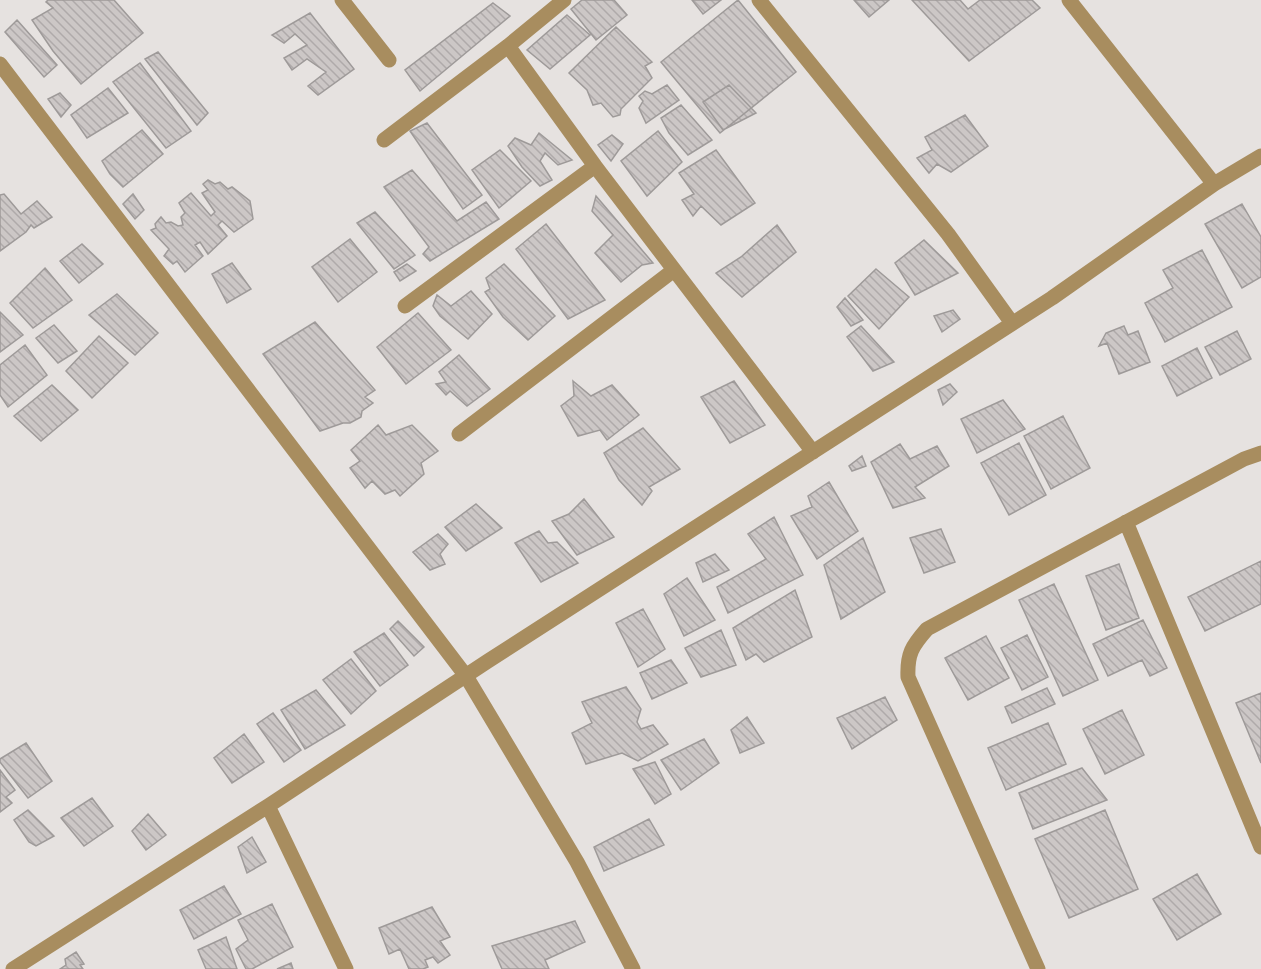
<svg xmlns="http://www.w3.org/2000/svg" width="1261" height="969" font-family="'IBM Plex Sans',sans-serif">
  <style>
    .building { fill: url(#building-back-hatch); stroke: #9e9a99; stroke-width: 1.5 }
    .lines { fill: none; stroke-linecap: round; stroke-linejoin: round }
    .street { stroke: #a88d5f; stroke-width: 15 }
  </style>
  <defs>
    <pattern id="building-back-hatch" width="6" height="6" patternUnits="userSpaceOnUse" patternTransform="scale(1.5)"><rect width="6" height="6" fill="#ccc7c6"/><path d="M-1 5l2 2M0 0l6 6M5-1l2 2" fill="none" stroke="#afaaaa"/></pattern>
  </defs>
  <rect width="100%" height="100%" fill="#e6e2e0"/>
  <path class="building" d="M 48,0 L 114,0 L 143,33 L 81,84 L 53,51 L 32,20 L 53,8 L 46,2 Z
    M 582,0 L 614,0 L 627,15 L 596,40 L 571,9 Z
    M 692,0 L 721,0 L 703,14 Z
    M 738,0 L 796,72 L 720,133 L 661,62 Z
    M 854,0 L 889,0 L 869,17 Z
    M 912,0 L 960,0 L 968,9 L 980,0 L 1032,0 L 1040,8 L 969,61 Z
    M 493,3 L 510,16 L 420,91 L 405,70 Z
    M 310,13 L 354,69 L 318,95 L 308,86 L 326,72 L 307,59 L 292,70 L 284,58 L 307,45 L 295,34 L 284,43 L 272,35 Z
    M 567,15 L 590,35 L 550,69 L 527,50 Z
    M 17,20 L 57,65 L 44,77 L 5,32 Z
    M 616,27 L 652,62 L 645,66 L 652,78 L 621,109 L 620,115 L 613,117 L 601,103 L 593,105 L 587,90 L 569,73 Z
    M 158,52 L 208,113 L 197,125 L 145,59 Z
    M 140,63 L 191,131 L 166,148 L 113,82 Z
    M 667,85 L 679,100 L 646,123 L 639,108 L 643,101 L 639,96 L 645,91 L 652,94 Z
    M 729,85 L 756,113 L 723,130 L 703,102 Z
    M 108,88 L 128,113 L 87,138 L 71,115 Z
    M 60,93 L 71,105 L 61,117 L 48,99 Z
    M 681,105 L 712,140 L 688,155 L 669,133 L 661,118 Z
    M 965,115 L 988,146 L 951,172 L 937,164 L 929,173 L 917,158 L 932,150 L 925,137 Z
    M 427,123 L 482,195 L 463,209 L 410,131 Z
    M 142,130 L 163,154 L 123,187 L 110,174 L 102,161 Z
    M 658,131 L 682,162 L 647,196 L 621,161 Z
    M 539,133 L 572,160 L 558,165 L 545,153 L 540,161 L 552,180 L 540,186 L 522,167 L 508,146 L 515,138 L 531,145 Z
    M 612,135 L 623,144 L 611,161 L 598,145 Z
    M 500,150 L 531,181 L 499,208 L 472,170 Z
    M 716,150 L 755,203 L 721,225 L 701,206 L 693,216 L 682,200 L 694,194 L 679,173 Z
    M 412,170 L 457,221 L 486,202 L 499,219 L 430,261 L 423,254 L 429,247 L 384,187 Z
    M 208,180 L 215,184 L 220,182 L 228,189 L 232,187 L 250,201 L 253,219 L 234,232 L 222,221 L 218,225 L 227,236 L 208,254 L 200,242 L 195,245 L 203,256 L 185,272 L 177,261 L 173,264 L 164,256 L 169,249 L 151,230 L 156,228 L 155,224 L 161,217 L 166,223 L 171,222 L 178,226 L 183,225 L 181,217 L 185,213 L 179,203 L 191,193 L 211,216 L 215,212 L 202,193 L 208,190 L 203,184 Z
    M 4,194 L 21,214 L 37,201 L 52,217 L 34,228 L 31,225 L 26,232 L 0,251 L 0,195 Z
    M 133,194 L 144,210 L 135,219 L 123,204 Z
    M 596,196 L 653,263 L 642,265 L 621,282 L 595,253 L 613,235 L 592,211 Z
    M 1242,204 L 1261,237 L 1261,277 L 1242,288 L 1205,224 Z
    M 375,212 L 415,255 L 394,269 L 357,223 Z
    M 546,224 L 605,300 L 568,319 L 516,249 Z
    M 777,225 L 796,252 L 742,297 L 716,273 L 741,257 Z
    M 350,239 L 377,272 L 338,302 L 312,267 Z
    M 924,240 L 958,273 L 915,295 L 895,263 Z
    M 82,244 L 103,264 L 79,283 L 60,261 Z
    M 1202,250 L 1232,307 L 1165,342 L 1145,303 L 1173,288 L 1163,270 Z
    M 232,263 L 251,289 L 227,303 L 212,274 Z
    M 407,264 L 416,271 L 400,281 L 394,272 Z
    M 504,264 L 555,316 L 528,340 L 503,317 L 485,292 L 490,289 L 486,278 Z
    M 45,268 L 72,300 L 33,328 L 10,303 Z
    M 876,269 L 909,297 L 879,329 L 848,296 Z
    M 471,291 L 492,314 L 468,339 L 440,316 L 433,306 L 437,295 L 451,306 Z
    M 117,294 L 158,333 L 135,355 L 89,315 Z
    M 845,298 L 863,320 L 851,326 L 837,307 Z
    M 953,310 L 960,319 L 942,332 L 934,316 Z
    M 0,312 L 23,335 L 0,352 Z
    M 418,313 L 451,350 L 406,384 L 377,347 Z
    M 315,322 L 375,390 L 365,397 L 373,403 L 362,411 L 361,417 L 350,423 L 343,423 L 320,431 L 263,354 Z
    M 54,325 L 77,351 L 58,363 L 36,338 Z
    M 861,326 L 894,362 L 873,371 L 847,337 Z
    M 1124,326 L 1128,335 L 1138,331 L 1150,362 L 1119,374 L 1107,343 L 1099,346 L 1106,333 Z
    M 1237,331 L 1251,359 L 1220,375 L 1205,347 Z
    M 99,336 L 128,363 L 92,398 L 66,371 Z
    M 25,345 L 47,375 L 8,407 L 0,395 L 0,365 Z
    M 1197,348 L 1212,378 L 1177,396 L 1162,366 Z
    M 459,355 L 490,389 L 467,406 L 450,391 L 446,395 L 436,384 L 446,382 L 439,372 Z
    M 573,381 L 591,396 L 612,385 L 639,415 L 607,440 L 600,430 L 578,436 L 561,406 L 574,396 Z
    M 734,381 L 765,425 L 730,443 L 701,397 Z
    M 950,384 L 957,392 L 943,405 L 938,390 Z
    M 52,385 L 78,410 L 41,441 L 14,416 Z
    M 1003,400 L 1025,429 L 977,453 L 961,419 Z
    M 1063,416 L 1090,468 L 1051,489 L 1024,436 Z
    M 378,425 L 386,435 L 412,425 L 438,451 L 421,463 L 424,474 L 400,496 L 395,490 L 385,494 L 372,481 L 365,488 L 350,468 L 360,461 L 351,450 Z
    M 643,428 L 680,469 L 649,487 L 652,491 L 642,505 L 619,480 L 604,453 Z
    M 1019,443 L 1046,495 L 1009,515 L 981,463 Z
    M 900,444 L 910,459 L 937,446 L 949,466 L 915,487 L 925,498 L 893,508 L 871,462 Z
    M 862,456 L 866,466 L 852,471 L 849,466 Z
    M 829,482 L 858,531 L 817,559 L 791,516 L 812,507 L 808,496 Z
    M 584,499 L 614,537 L 577,555 L 552,521 L 569,514 Z
    M 476,504 L 502,528 L 466,551 L 445,527 Z
    M 774,517 L 803,575 L 728,613 L 717,587 L 766,559 L 748,534 Z
    M 941,529 L 955,562 L 924,573 L 910,538 Z
    M 539,531 L 548,543 L 557,542 L 578,563 L 541,582 L 515,543 Z
    M 438,534 L 448,544 L 440,554 L 445,564 L 430,570 L 413,552 Z
    M 863,538 L 885,592 L 841,619 L 824,565 Z
    M 715,554 L 729,570 L 703,582 L 696,563 Z
    M 1261,561 L 1261,604 L 1205,631 L 1188,597 Z
    M 1119,564 L 1139,618 L 1106,630 L 1086,576 Z
    M 687,578 L 715,620 L 684,636 L 664,594 Z
    M 1054,584 L 1098,680 L 1063,696 L 1019,600 Z
    M 795,590 L 812,637 L 764,662 L 756,654 L 746,660 L 733,628 Z
    M 643,609 L 665,649 L 638,667 L 616,623 Z
    M 1143,620 L 1167,668 L 1150,676 L 1142,660 L 1108,676 L 1093,644 Z
    M 398,621 L 424,647 L 414,656 L 390,629 Z
    M 721,630 L 736,665 L 701,677 L 685,648 Z
    M 384,633 L 408,665 L 380,686 L 354,652 Z
    M 1027,635 L 1048,677 L 1022,690 L 1001,648 Z
    M 986,636 L 1009,678 L 968,700 L 945,658 Z
    M 351,659 L 376,691 L 351,714 L 323,680 Z
    M 671,660 L 687,683 L 652,699 L 640,673 Z
    M 626,687 L 641,709 L 637,722 L 641,729 L 653,725 L 668,744 L 638,761 L 622,753 L 586,764 L 572,733 L 592,723 L 582,702 Z
    M 1047,688 L 1055,704 L 1012,723 L 1005,707 Z
    M 316,690 L 345,725 L 305,749 L 281,710 Z
    M 1261,693 L 1261,763 L 1236,703 Z
    M 885,697 L 897,720 L 852,749 L 837,718 Z
    M 1122,710 L 1144,755 L 1105,774 L 1083,729 Z
    M 273,713 L 301,750 L 284,762 L 257,724 Z
    M 747,717 L 764,743 L 740,753 L 731,730 Z
    M 1048,723 L 1066,764 L 1006,790 L 988,748 Z
    M 244,734 L 264,762 L 232,783 L 214,758 Z
    M 704,739 L 719,763 L 681,790 L 661,760 Z
    M 26,743 L 52,781 L 28,798 L 0,762 L 0,759 Z
    M 655,762 L 671,794 L 655,804 L 633,769 Z
    M 1082,768 L 1107,800 L 1033,829 L 1019,793 Z
    M 0,770 L 15,790 L 6,797 L 12,803 L 0,812 Z
    M 92,798 L 113,826 L 84,846 L 61,818 Z
    M 28,810 L 54,836 L 36,846 L 29,842 L 14,820 Z
    M 1105,810 L 1138,889 L 1069,918 L 1035,839 Z
    M 148,814 L 166,835 L 146,850 L 132,831 Z
    M 649,819 L 664,845 L 604,871 L 594,847 Z
    M 252,837 L 266,862 L 247,873 L 238,847 Z
    M 1197,874 L 1221,914 L 1177,940 L 1153,899 Z
    M 224,886 L 241,914 L 194,939 L 180,910 Z
    M 272,904 L 293,947 L 252,969 L 246,969 L 236,949 L 248,940 L 238,920 Z
    M 432,907 L 450,937 L 440,941 L 450,955 L 438,963 L 433,957 L 425,960 L 428,967 L 423,969 L 409,969 L 400,949 L 389,954 L 379,928 Z
    M 575,921 L 585,942 L 545,960 L 549,969 L 502,969 L 492,946 Z
    M 226,937 L 237,969 L 206,969 L 198,950 Z
    M 76,952 L 84,964 L 80,965 L 83,969 L 60,969 L 66,965 L 65,959 Z
    M 291,963 L 293,969 L 277,969 Z"/>
  <g class="lines">
    <path class="street" d="M 342,0 L 389,60
      M 759,0 L 948,234 L 1012,323
      M 1069,0 L 1214,184
      M 508,46 L 595,166 L 813,452
      M 0,64 L 466,676 L 577,862 L 633,969
      M 384,140 L 508,46 L 564,0
      M 405,306 L 595,166
      M 459,434 L 674,270
      M 1126,522 L 1261,847
      M 268,806 L 346,969
      M 13,969 L 268,806 L 488,661 L 1052,298 L 1214,184 L 1261,156
      M 1038,969 L 908,677 C 907,654 912,646 927,629 L 1244,459 L 1261,453"/>
  </g>
</svg>
